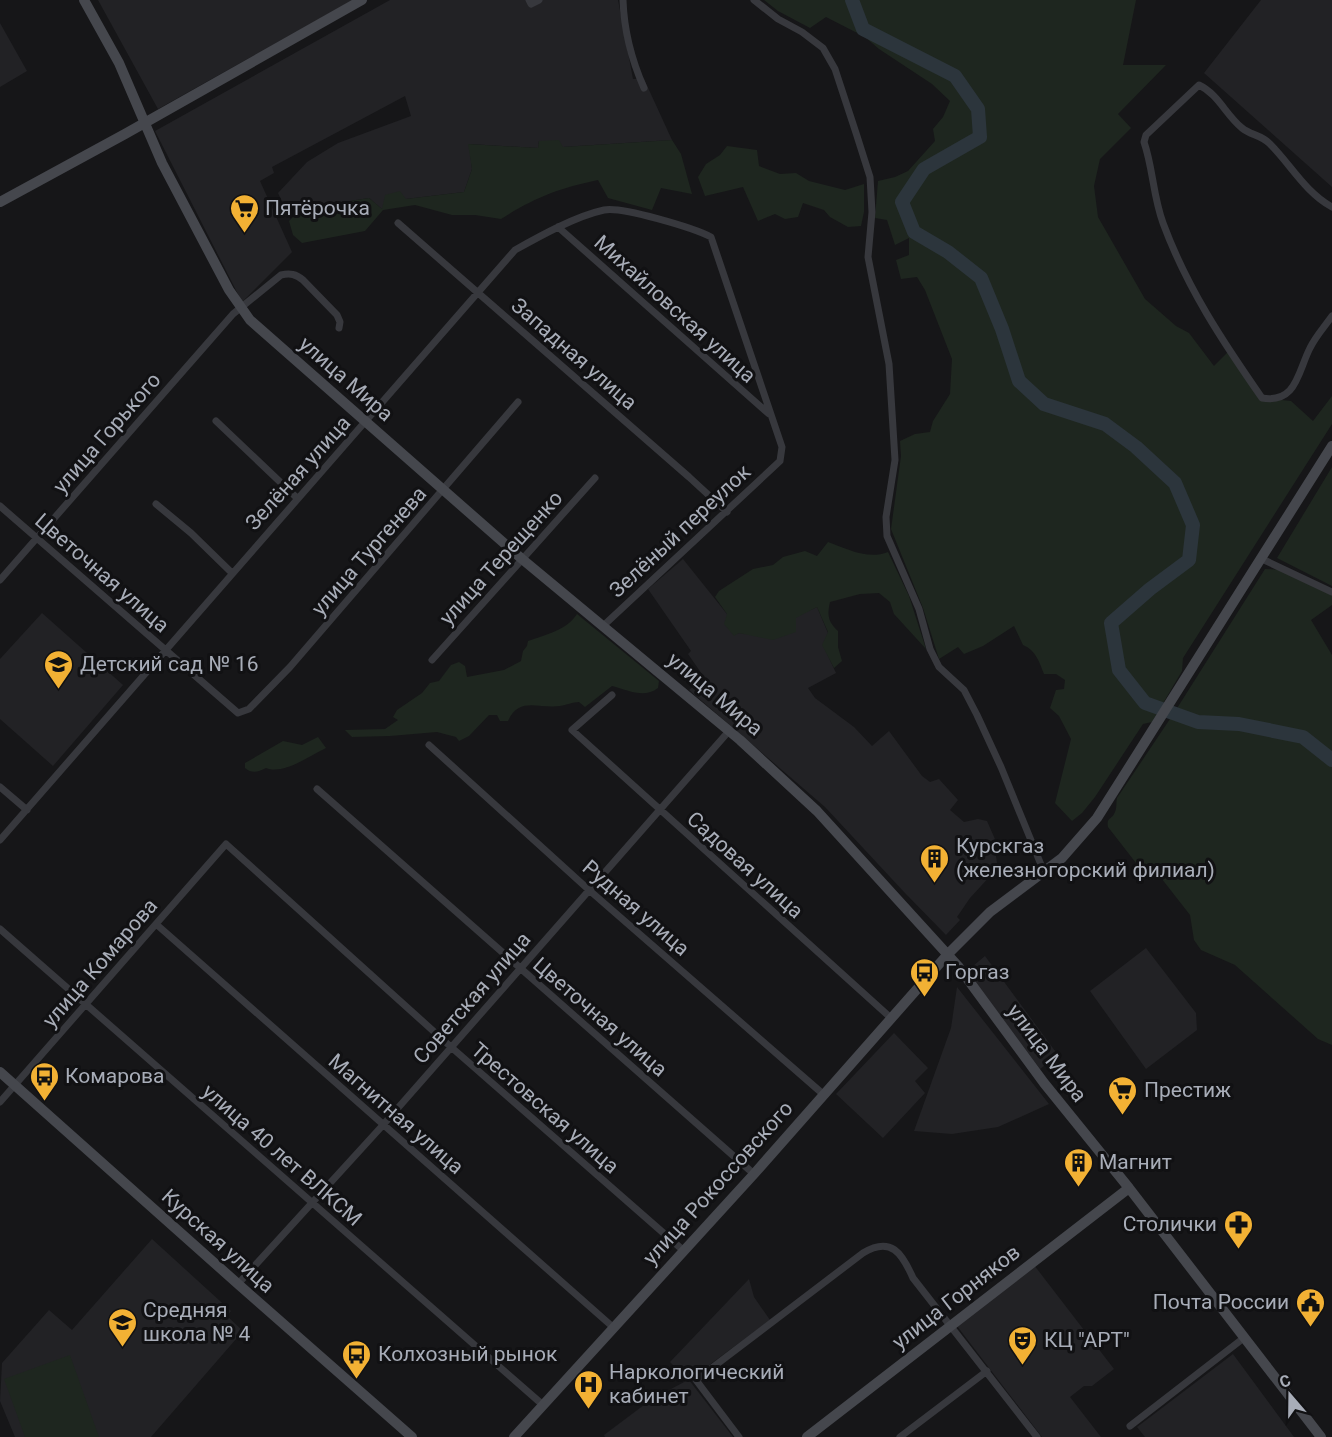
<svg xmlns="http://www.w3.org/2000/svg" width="1332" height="1437" font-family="Roboto,sans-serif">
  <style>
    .built { fill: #222225 }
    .green { fill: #1e261f }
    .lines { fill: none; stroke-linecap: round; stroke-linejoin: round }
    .river { stroke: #2c353c; stroke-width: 14 }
    .street { stroke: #37383d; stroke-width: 7 }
    .secondary { stroke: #45474d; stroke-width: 10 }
    .labels { text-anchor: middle; stroke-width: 6; stroke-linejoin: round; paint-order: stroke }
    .poi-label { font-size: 21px; fill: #a8adb8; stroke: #111113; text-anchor: start }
    .street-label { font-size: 21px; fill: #a8adb8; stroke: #111113 }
  </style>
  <rect width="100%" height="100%" fill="#161618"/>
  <path class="built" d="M 98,0 L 353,0 L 158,109 Z
    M 390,0 L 618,0 L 633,79 L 644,79 L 672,140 L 563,147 L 539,141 L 538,148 L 469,144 L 472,169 L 464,192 L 406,199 L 383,210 L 369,198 L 301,209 L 285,208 L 278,193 L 307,162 L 338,143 L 411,116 L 405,96 L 272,167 L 274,173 L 260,181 L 292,252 L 242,302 L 155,131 Z
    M 1261,0 L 1332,0 L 1332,187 L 1204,73 Z
    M 0,23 L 27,71 L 0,87 Z
    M 683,559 L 727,614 L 734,635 L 739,633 L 756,635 L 817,607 L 828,633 L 823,645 L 836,673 L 808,688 L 815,698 L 854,727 L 872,746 L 889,731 L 922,776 L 930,782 L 939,779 L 958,800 L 950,810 L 964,822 L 978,819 L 987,821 L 998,846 L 995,849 L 997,863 L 992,874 L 970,898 L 957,917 L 960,920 L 946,935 L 904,892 L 825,807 L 689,690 L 704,677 L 688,654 L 691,651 L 648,589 Z
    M 42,613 L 123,685 L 53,766 L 0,719 L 0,659 Z
    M 1146,948 L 1196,1013 L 1197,1030 L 1146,1069 L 1090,991 Z
    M 985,956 L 1058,1055 L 1040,1069 L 967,971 Z
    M 957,987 L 1049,1104 L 998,1127 L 952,1134 L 914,1131 L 951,1028 Z
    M 894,1033 L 928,1068 L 915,1081 L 925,1093 L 883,1138 L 836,1094 Z
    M 152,1239 L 231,1311 L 227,1316 L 243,1331 L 151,1437 L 15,1437 L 0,1401 L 2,1363 L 49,1310 L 72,1330 Z
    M 1034,1265 L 1114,1369 L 1092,1386 L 1084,1386 L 1070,1397 L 1101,1437 L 1042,1437 L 957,1326 Z
    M 749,1279 L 754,1297 L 770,1320 L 689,1380 L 733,1437 L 605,1437 L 604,1435 L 652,1399 L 688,1380 L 670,1362 Z
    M 1233,1354 L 1294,1437 L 1145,1437 L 1137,1427 Z"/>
  <path class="green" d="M 764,0 L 1136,0 L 1123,65 L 1166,65 L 1118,114 L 1131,128 L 1100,159 L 1094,186 L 1098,217 L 1145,299 L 1176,326 L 1189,333 L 1214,366 L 1230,350 L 1262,398 L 1291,401 L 1313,421 L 1332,396 L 1332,424 L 1183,658 L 1182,671 L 1152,722 L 1143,724 L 1095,797 L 1082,813 L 1072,821 L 1055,803 L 1071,739 L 1059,716 L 1050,708 L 1056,690 L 1064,689 L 1065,680 L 1056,674 L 1044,674 C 1039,662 1036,650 1023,645 L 1014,626 L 983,646 L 964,654 L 958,647 L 939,659 L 923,608 L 891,529 L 901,456 L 900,441 L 915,434 L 930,432 L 933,421 L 950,394 L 952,359 L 925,290 L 917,277 L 901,279 L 896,260 L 909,255 L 909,238 L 895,245 L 887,220 L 875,218 L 878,181 L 895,177 L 908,171 L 935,141 L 933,129 L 943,117 L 950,101 L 932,84 L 879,49 L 865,37 L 826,17 L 810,28 L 778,11 Z
    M 559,140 L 563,147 L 672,140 L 681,154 L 692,194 L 661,188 L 652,210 L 608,198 L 598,180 C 559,188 534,198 501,219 L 475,215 L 452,215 L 415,205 L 383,210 L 365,231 L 302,243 L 293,235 L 289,221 L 301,209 L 369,198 L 382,209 L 385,195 L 400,191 L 406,199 L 464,192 L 472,169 L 468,144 L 538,148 L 539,141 Z
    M 727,146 L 757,150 L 759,166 L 780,174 L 796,173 L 809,181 L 845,190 L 864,184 L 864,212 L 861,226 L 848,227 L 830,217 L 824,210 L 803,203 L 798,217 L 785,219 L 775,214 L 758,221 L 743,187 L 705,196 L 698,177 L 706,164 L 720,155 Z
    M 1332,467 L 1332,586 L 1277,558 Z
    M 828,542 C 847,549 868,560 888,552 L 909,596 L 926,649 L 894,614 L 890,602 L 879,593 L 860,594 L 830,602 C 827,615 828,622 838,631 L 838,647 L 842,661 L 834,668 L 822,645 L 828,632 L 817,607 L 796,618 L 796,632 L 773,640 L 739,633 L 734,636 L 724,624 L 727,614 L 715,597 L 719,591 L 753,569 L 773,565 L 783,557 L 805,551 L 817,556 Z
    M 1265,569 L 1285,570 L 1332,592 L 1332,605 L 1311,620 L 1332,655 L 1332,1045 L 1318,1039 L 1235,965 L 1201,950 L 1194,940 L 1190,915 L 1158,874 L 1143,872 L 1108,827 C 1106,817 1112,820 1115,812 C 1117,808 1116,802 1117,798 L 1174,713 Z
    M 577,614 L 659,681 L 658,688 C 644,699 628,690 612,686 L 585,707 L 579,702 C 573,702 566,705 560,706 C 539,709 519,696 508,721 L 500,721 L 497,715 L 489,715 L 469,736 L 459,741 L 456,737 L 437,732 L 390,736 L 352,737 L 345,730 L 385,729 L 398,720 L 393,717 L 397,710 L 422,693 L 430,683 L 439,681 L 451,665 L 459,662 L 465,666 L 467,677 L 504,670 L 521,661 L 523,651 L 527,646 L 528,641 C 545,635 567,630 577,614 Z
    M 318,737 L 326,748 C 309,756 284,775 266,768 C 258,772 252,774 245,768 L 245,763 L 283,741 L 302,745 Z
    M 70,1355 L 99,1437 L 25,1437 L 4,1379 Z"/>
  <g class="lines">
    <path class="river" d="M 852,0 L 863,29 L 955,76 L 978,109 L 980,137 L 924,169 L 902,202 L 914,232 L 948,252 L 981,278 L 1002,329 L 1019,381 L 1044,404 L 1105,424 L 1136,447 L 1175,483 L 1193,525 L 1189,560 L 1150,589 L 1111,623 L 1119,670 L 1145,703 L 1198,722 L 1239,724 L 1303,737 L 1332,760"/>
    <path class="street" d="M 529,0 L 531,4 L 539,0
      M 623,0 C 624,30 632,61 644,88
      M 754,0 L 778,19 L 802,32 L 823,48 L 835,69 L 857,136 L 870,177 L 872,212 L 868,257 L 889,364 L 895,460 L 886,517 L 887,536 L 919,609 L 930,649 L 939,667 L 964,690 L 977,715 L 1001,767 L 1044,872
      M 1332,207 C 1305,192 1291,165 1270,144 C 1262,135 1250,135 1242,128 C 1226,115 1218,94 1199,85 L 1146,135 L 1144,142 C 1153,168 1153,196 1163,223 C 1187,288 1223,342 1262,398 C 1297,404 1298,371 1310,348 C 1315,337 1325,326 1332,316
      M 398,223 L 689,477 L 727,512
      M 558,227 L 769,414
      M 216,421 L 297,498
      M 156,504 L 191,533 L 232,573
      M 0,506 L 238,713 L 249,709 L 290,667 L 518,402
      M 1262,559 L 1332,592
      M 0,580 L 233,314 L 281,275 C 290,273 296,274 303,280 L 337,315 L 340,322 L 339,328
      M 432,660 L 595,478
      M 612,695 L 572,730 L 891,1018
      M 429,745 L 589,890 L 823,1094
      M 0,787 L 27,810
      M 317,789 L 754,1174
      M 0,840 L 515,250 C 540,236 576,216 604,210 C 621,206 694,228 711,237 L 782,447 L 780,461 L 603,626
      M 156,924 L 614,1328
      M 0,929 L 543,1405
      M 0,1102 L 226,844 L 451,1047 L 684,1251
      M 238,1284 L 383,1125 L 729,731
      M 1130,1426 L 1245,1337
      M 739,1437 L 696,1380 L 863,1253 C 891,1236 902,1253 913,1278 L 1037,1437
      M 900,1437 L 987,1371"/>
    <path class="secondary" d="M 84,0 L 119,63 L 162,163 L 229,290 L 250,320 L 522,559 L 740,740 L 817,811 L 958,966 L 1044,1083 L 1129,1188 L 1321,1437
      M 0,202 L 125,134 L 362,0
      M 0,1072 L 238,1284 L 412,1437
      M 514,1437 L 754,1174 L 948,954 L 990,912 L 1062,858 L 1097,818 L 1332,446
      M 807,1437 L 1129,1188"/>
  </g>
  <defs>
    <symbol id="supermarket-pin" viewBox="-11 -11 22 30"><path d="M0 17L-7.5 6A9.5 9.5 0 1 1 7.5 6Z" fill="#f2b134" stroke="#111113"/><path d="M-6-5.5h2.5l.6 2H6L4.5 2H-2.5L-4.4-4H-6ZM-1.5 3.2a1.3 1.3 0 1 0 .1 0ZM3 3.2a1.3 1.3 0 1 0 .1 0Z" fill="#111"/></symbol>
    <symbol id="school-pin" viewBox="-11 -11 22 30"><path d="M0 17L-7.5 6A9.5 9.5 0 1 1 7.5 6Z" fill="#f2b134" stroke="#111113"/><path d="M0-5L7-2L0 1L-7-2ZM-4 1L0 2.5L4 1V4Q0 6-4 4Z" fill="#111"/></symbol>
    <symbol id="building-pin" viewBox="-11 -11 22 30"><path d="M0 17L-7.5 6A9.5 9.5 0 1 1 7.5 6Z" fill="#f2b134" stroke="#111113"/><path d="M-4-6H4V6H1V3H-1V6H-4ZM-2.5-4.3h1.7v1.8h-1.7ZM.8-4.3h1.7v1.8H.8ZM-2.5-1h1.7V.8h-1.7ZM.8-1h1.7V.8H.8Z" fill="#111"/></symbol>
    <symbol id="bus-pin" viewBox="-11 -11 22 30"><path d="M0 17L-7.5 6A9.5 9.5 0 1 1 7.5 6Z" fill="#f2b134" stroke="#111113"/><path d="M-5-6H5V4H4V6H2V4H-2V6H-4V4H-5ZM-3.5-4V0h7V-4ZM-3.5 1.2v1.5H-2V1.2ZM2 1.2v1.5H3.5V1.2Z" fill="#111"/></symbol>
    <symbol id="pharmacy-pin" viewBox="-11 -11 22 30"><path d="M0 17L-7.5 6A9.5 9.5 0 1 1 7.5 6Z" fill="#f2b134" stroke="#111113"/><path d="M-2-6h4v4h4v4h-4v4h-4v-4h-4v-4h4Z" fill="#111"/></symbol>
    <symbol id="civic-pin" viewBox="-11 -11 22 30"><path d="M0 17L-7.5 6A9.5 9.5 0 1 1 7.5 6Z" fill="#f2b134" stroke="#111113"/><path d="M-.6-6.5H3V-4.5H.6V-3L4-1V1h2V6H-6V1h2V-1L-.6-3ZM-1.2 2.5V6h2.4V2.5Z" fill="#111"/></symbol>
    <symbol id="theatre-pin" viewBox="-11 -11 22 30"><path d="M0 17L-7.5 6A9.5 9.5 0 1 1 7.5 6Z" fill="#f2b134" stroke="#111113"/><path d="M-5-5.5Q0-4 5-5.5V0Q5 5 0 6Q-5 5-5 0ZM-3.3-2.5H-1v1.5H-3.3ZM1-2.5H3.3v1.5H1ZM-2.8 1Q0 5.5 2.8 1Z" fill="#111"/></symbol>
    <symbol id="hospital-pin" viewBox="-11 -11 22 30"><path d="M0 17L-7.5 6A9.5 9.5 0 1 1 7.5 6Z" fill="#f2b134" stroke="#111113"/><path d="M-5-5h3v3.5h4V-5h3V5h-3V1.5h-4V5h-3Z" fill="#111"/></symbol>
  </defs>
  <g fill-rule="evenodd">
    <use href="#supermarket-pin" x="228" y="192" width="33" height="45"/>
    <use href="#school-pin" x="42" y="648" width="33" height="45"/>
    <use href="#building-pin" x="918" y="842" width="33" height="45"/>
    <use href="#bus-pin" x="908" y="956" width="33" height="45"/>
    <use href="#bus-pin" x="28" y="1060" width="33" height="45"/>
    <use href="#supermarket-pin" x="1106" y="1074" width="33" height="45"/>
    <use href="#building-pin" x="1062" y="1146" width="33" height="45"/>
    <use href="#pharmacy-pin" x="1222" y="1208" width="33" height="45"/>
    <use href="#civic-pin" x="1294" y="1286" width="33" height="45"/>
    <use href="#school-pin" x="106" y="1306" width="33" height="45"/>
    <use href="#theatre-pin" x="1006" y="1324" width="33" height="45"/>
    <use href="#bus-pin" x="340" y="1338" width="33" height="45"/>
    <use href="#hospital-pin" x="572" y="1368" width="33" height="45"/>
  </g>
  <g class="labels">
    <g class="poi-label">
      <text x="265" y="215">Пятёрочка</text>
      <text x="80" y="671">Детский сад № 16</text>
      <text x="956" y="853">Курскгаз<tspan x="956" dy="24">(железногорский филиал)</tspan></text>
      <text x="945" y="979">Горгаз</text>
      <text x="65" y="1083">Комарова</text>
      <text x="1144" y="1097">Престиж</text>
      <text x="1099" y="1169">Магнит</text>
      <text x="1217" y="1231" text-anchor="end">Столички</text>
      <text x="1289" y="1309" text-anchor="end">Почта России</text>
      <text x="143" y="1317">Средняя<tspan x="143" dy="24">школа № 4</tspan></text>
      <text x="1044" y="1347">КЦ "АРТ"</text>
      <text x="378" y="1361">Колхозный рынок</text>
      <text x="609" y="1379">Наркологический<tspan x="609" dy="24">кабинет</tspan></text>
    </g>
    <g class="street-label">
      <text transform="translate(675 309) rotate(42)" y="7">Михайловская улица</text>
      <text transform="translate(574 354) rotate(41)" y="7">Западная улица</text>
      <text transform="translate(346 379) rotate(41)" y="7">улица Мира</text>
      <text transform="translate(107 433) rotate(-49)" y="7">улица Горького</text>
      <text transform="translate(298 473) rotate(-48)" y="7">Зелёная улица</text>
      <text transform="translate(680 531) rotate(-43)" y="7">Зелёный переулок</text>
      <text transform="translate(369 551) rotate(-49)" y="7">улица Тургенева</text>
      <text transform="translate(501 558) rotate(-48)" y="7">улица Терещенко</text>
      <text transform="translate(102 573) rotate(41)" y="7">Цветочная улица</text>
      <text transform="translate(715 694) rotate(40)" y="7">улица Мира</text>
      <text transform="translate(745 865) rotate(42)" y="7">Садовая улица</text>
      <text transform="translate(636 908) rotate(41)" y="7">Рудная улица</text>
      <text transform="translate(100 963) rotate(-49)" y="7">улица Комарова</text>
      <text transform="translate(472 998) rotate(-49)" y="7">Советская улица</text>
      <text transform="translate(600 1017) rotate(41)" y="7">Цветочная улица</text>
      <text transform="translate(1047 1053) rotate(53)" y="7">улица Мира</text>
      <text transform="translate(545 1108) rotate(41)" y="7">Трестовская улица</text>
      <text transform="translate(396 1114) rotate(41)" y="7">Магнитная улица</text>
      <text transform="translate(282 1155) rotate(41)" y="7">улица 40 лет ВЛКСМ</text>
      <text transform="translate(718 1183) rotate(-48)" y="7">улица Рокоссовского</text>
      <text transform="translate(218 1241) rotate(42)" y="7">Курская улица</text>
      <text transform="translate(956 1297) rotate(-38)" y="7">улица Горняков</text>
    </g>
  </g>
  <g transform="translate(1290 1395) rotate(340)" stroke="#111113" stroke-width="4.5" paint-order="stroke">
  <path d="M0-4.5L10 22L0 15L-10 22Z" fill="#a8adb8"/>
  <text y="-9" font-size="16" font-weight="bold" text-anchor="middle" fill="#a8adb8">С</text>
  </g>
</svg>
